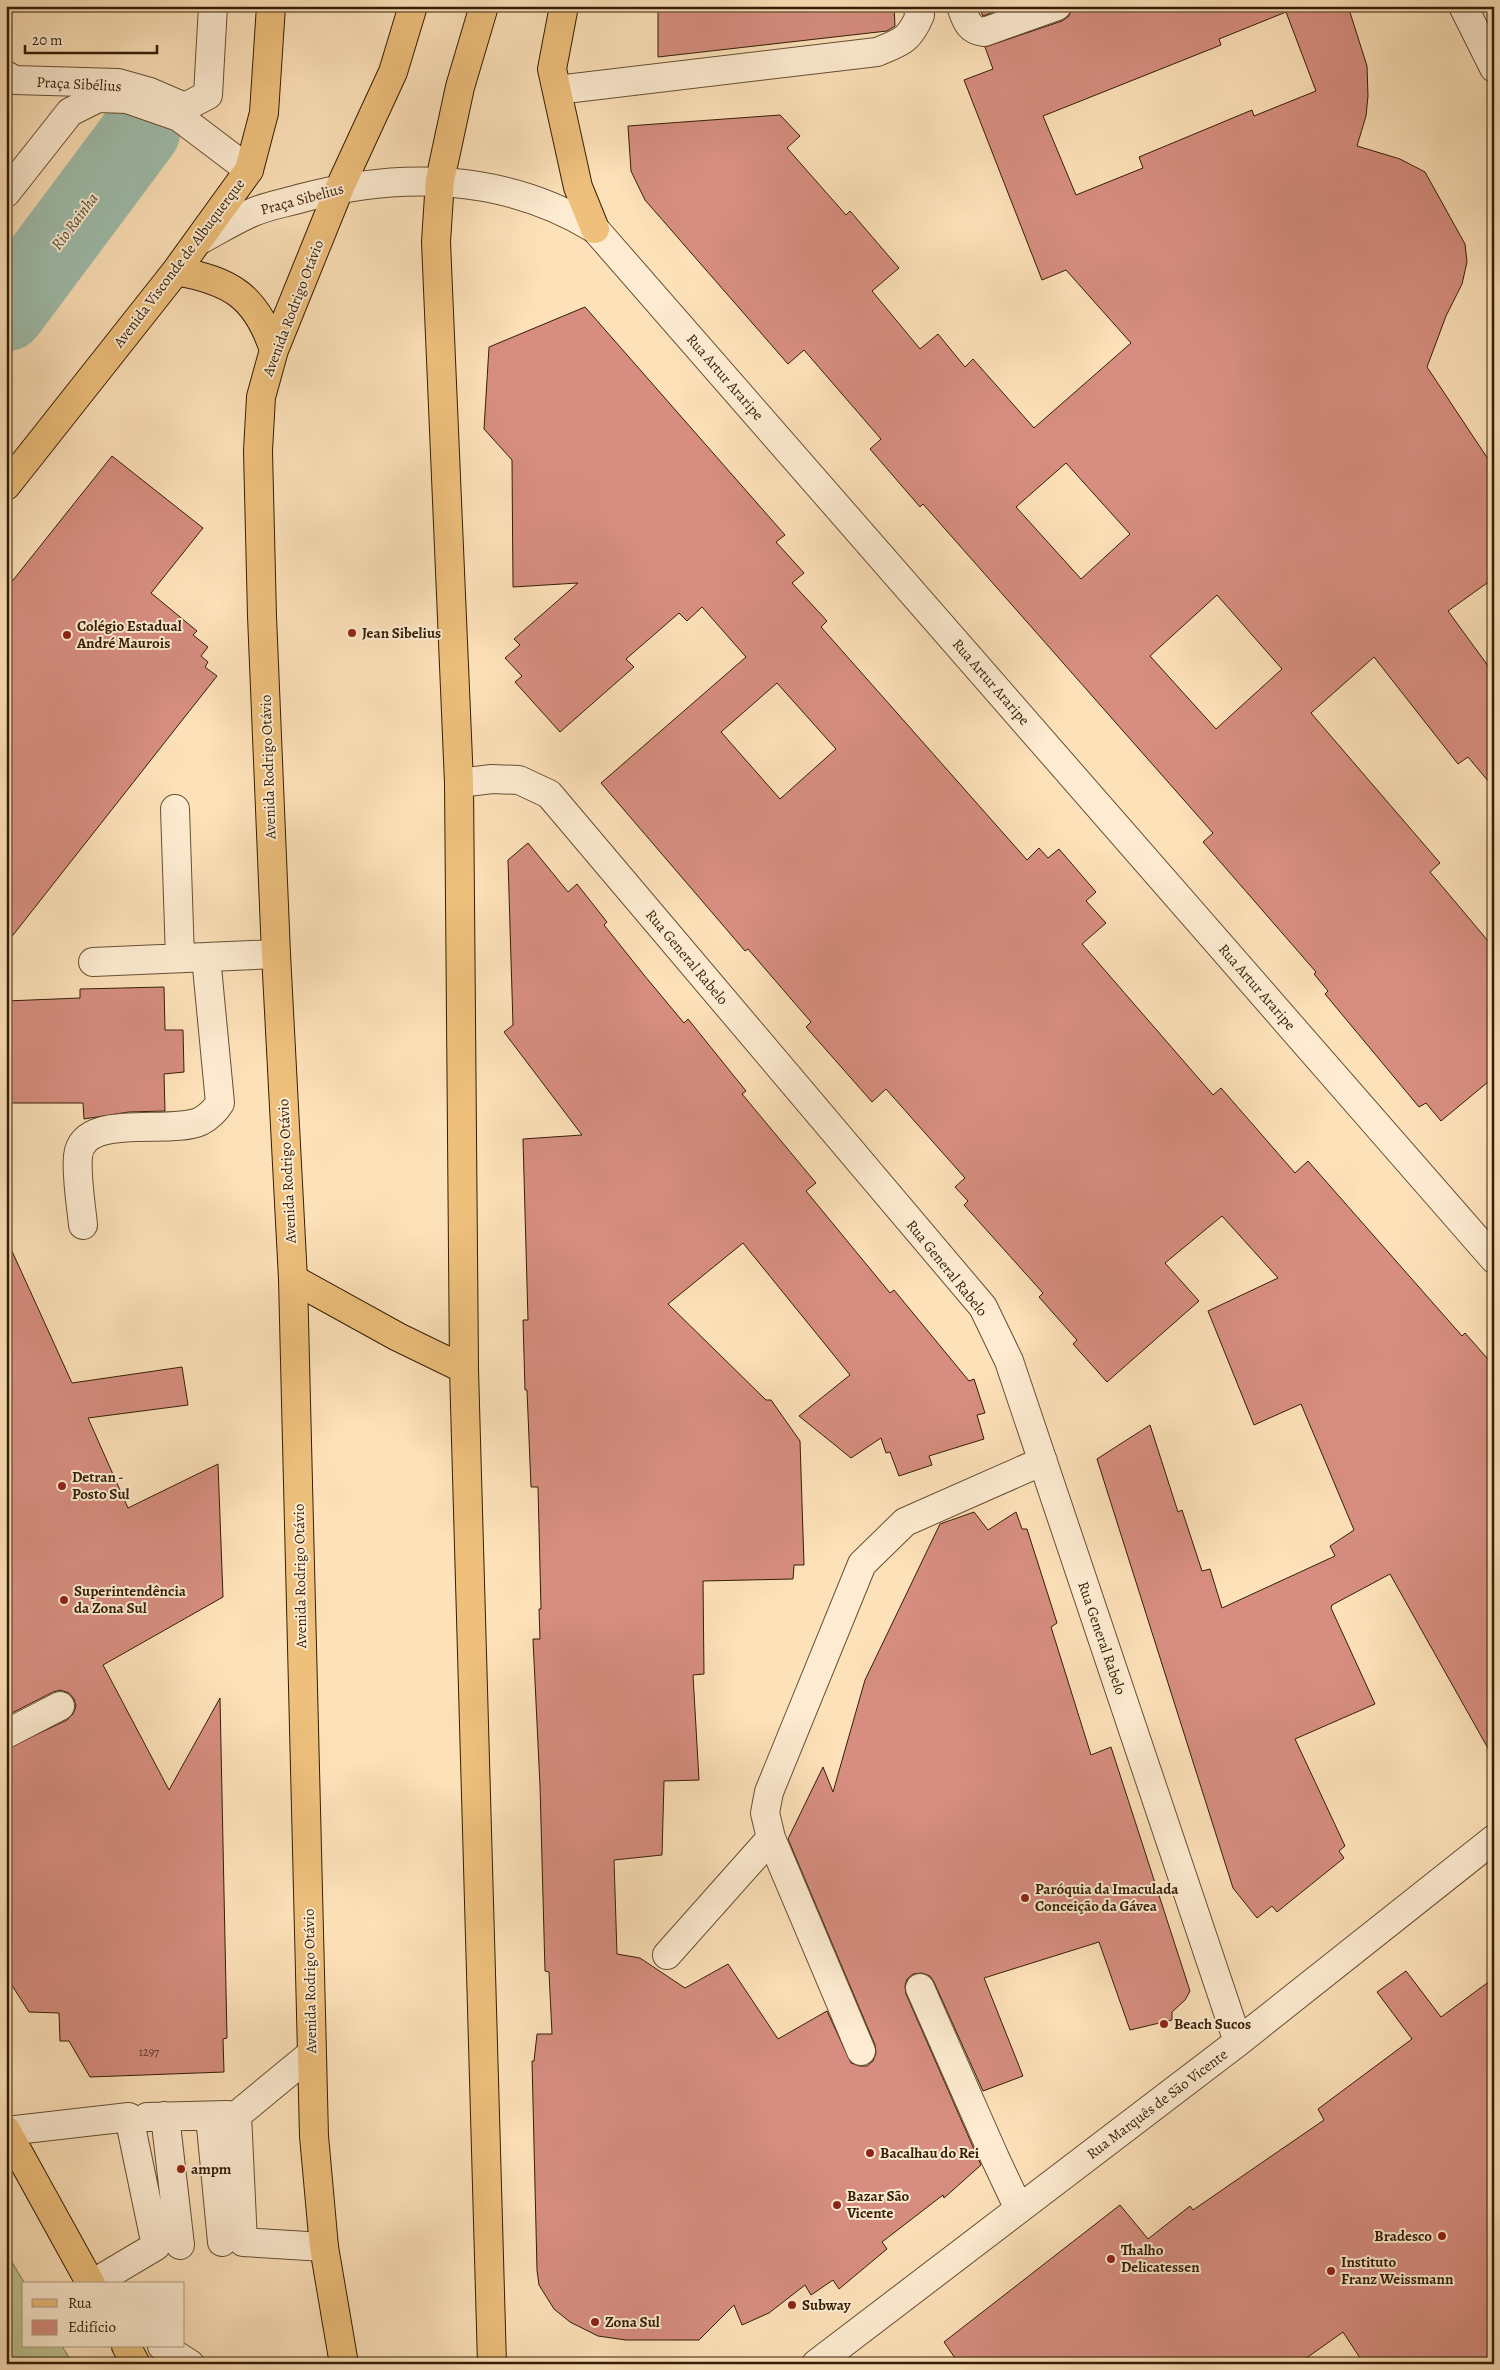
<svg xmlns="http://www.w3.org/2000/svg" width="1500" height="2370" font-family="Alegreya,serif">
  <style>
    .garden { fill: #bec390; stroke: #78704a }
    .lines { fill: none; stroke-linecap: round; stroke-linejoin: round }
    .river { stroke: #9fbead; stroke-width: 79 }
    .building { fill: #d78e80; stroke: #331e05; fill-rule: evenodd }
    .minor-casing { stroke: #664f32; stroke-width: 30 }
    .major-casing { stroke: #331e05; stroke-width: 30 }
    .highway-casing { stroke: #331e05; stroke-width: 30 }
    .minor { stroke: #feecd2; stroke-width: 28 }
    .major { stroke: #eec07c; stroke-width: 28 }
    .highway { stroke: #eec07c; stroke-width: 28 }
    .poi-dot { fill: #8f2418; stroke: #feecd2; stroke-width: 2 }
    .labels { text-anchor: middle; stroke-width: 4; stroke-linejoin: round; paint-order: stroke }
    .number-label { font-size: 12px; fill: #5c3a24 }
    .street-label { font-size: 15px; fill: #331e05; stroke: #feecd2 }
    .poi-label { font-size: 15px; font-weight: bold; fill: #331e05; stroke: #feecd2; text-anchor: start }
    .water-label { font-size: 16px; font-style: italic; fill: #534e37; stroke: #feecd2 }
  </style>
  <rect width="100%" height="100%" fill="#fde1b9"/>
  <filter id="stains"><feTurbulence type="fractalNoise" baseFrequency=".004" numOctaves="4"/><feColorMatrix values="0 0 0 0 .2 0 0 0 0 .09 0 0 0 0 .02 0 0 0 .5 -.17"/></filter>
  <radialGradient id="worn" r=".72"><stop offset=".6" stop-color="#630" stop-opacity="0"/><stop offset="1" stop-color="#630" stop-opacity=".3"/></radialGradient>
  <path class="garden" d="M 6,2252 L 25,2284 L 24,2346 L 62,2346 L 73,2364 L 6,2364 Z"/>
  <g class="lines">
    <path class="river" d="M 6,312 L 141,131"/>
  </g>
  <path class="building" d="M 658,6 L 894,6 L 895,26 L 887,31 L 658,57 Z
    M 978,6 L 1010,6 L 983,16 Z
    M 1072,6 L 1348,6 L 1367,66 L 1368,96 L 1366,116 L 1357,146 L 1400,159 L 1425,172 L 1465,244 L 1467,262 L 1462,284 L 1446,316 L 1427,367 L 1494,468 L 1494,578 L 1448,611 L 1494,674 L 1494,788 L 1468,757 L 1458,764 L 1374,657 L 1311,713 L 1440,863 L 1430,872 L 1494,948 L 1494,1077 L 1441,1121 L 1426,1103 L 1419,1107 L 1325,994 L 1328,991 L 1314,974 L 1316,972 L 1203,842 L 1213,833 L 923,504 L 920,507 L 870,449 L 881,439 L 804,350 L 788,364 L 645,200 L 631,171 L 628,126 L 780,115 L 800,136 L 787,148 L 846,215 L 850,211 L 899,268 L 872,291 L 920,349 L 938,334 L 965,367 L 973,359 L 1034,428 L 1131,343 L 1066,270 L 1042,280 L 964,80 L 993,69 L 985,47 L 1062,21 L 1069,16 ZM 1286,12 L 1316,91 L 1254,116 L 1252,110 L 1139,157 L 1143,168 L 1076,195 L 1043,116 L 1221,45 L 1219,39 ZM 1066,463 L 1130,534 L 1081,579 L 1016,507 ZM 1217,595 L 1282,669 L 1216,729 L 1150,656 Z
    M 585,307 L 785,535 L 776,542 L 804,573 L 792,583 L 827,621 L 821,627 L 1027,860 L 1039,848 L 1048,858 L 1059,849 L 1096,892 L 1086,901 L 1106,923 L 1082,944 L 1213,1095 L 1221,1088 L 1295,1173 L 1308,1161 L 1462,1336 L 1465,1333 L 1494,1366 L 1494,1759 L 1390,1574 L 1332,1605 L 1331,1608 L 1375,1704 L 1295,1739 L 1345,1846 L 1339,1851 L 1344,1858 L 1277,1912 L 1272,1906 L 1257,1918 L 1233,1888 L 1097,1459 L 1150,1425 L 1178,1512 L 1182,1510 L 1202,1571 L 1210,1569 L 1222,1608 L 1335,1556 L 1330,1546 L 1354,1530 L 1301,1404 L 1254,1425 L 1208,1311 L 1278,1278 L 1222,1216 L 1165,1263 L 1199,1301 L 1107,1382 L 1073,1344 L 1077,1340 L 1039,1297 L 1043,1293 L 964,1205 L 968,1201 L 955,1187 L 965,1178 L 886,1089 L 872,1102 L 806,1027 L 811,1022 L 748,949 L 745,951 L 601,783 L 746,657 L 702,607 L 687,621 L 679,613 L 626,659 L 634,667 L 560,732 L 515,682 L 522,676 L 505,658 L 520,645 L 514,639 L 578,583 L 513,587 L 512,460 L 484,429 L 489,347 ZM 777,683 L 836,749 L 780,799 L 721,732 Z
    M 112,456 L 203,528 L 151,593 L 197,631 L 193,635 L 208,647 L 201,656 L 208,662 L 205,667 L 217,676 L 6,944 L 6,589 Z
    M 528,843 L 568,892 L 577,884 L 607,922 L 604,925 L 644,975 L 684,1023 L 688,1019 L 746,1091 L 742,1094 L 816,1183 L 806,1191 L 890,1293 L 894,1290 L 969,1381 L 974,1379 L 985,1413 L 977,1415 L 984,1439 L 929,1456 L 932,1465 L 899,1476 L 890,1452 L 886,1453 L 881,1438 L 851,1458 L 799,1416 L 850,1375 L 743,1243 L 668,1304 L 766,1400 L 771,1400 L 800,1441 L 804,1565 L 794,1565 L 793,1579 L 703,1581 L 704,1674 L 693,1675 L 699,1780 L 664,1781 L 662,1855 L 614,1860 L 617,1954 L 640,1958 L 685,1988 L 728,1964 L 778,2039 L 827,2011 L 851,2063 L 860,2066 L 867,2066 L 873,2061 L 876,2053 L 875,2045 L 788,1839 L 823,1767 L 833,1792 L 865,1680 L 940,1524 L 974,1512 L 988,1530 L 1016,1512 L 1022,1529 L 1027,1529 L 1057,1623 L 1051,1627 L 1091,1755 L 1111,1747 L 1190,1991 L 1185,2000 L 1172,2012 L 1172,2020 L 1130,2030 L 1099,1942 L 984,1978 L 1023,2076 L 983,2091 L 934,1982 L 930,1976 L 922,1973 L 913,1974 L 907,1979 L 905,1986 L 906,1994 L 981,2165 L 944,2198 L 943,2195 L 882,2242 L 887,2249 L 839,2289 L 833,2280 L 811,2295 L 805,2285 L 769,2313 L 742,2325 L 734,2305 L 699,2340 L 626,2340 L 598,2336 L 570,2322 L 554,2309 L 539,2285 L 537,2270 L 532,2061 L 534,2061 L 537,2034 L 552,2034 L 549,1972 L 545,1971 L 540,1786 L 533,1639 L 540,1639 L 539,1609 L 541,1609 L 538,1487 L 531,1487 L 527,1390 L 525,1390 L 523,1320 L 528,1320 L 523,1139 L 582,1135 L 504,1032 L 513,1025 L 508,860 Z
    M 164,987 L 165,1030 L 183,1030 L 184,1072 L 164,1074 L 165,1111 L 129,1112 L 84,1119 L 83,1103 L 6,1103 L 6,1001 L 80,998 L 80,989 Z
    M 6,1238 L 72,1383 L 182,1367 L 188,1405 L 88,1418 L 128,1508 L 218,1464 L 223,1597 L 103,1665 L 169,1790 L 220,1698 L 227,2038 L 223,2039 L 224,2072 L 90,2077 L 69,2041 L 60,2041 L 59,2013 L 29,2012 L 6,1976 L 6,1749 L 67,1720 L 73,1714 L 76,1706 L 74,1699 L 69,1693 L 60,1690 L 53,1692 L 6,1716 Z
    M 1406,1971 L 1441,2017 L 1494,1978 L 1494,2364 L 1364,2364 L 1343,2332 L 1298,2364 L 959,2364 L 944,2342 L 1120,2205 L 1148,2239 L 1190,2206 L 1193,2210 L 1324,2120 L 1318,2109 L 1412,2039 L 1377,1992 Z"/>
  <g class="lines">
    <defs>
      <path id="minor" d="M 961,6 C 966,20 968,30 984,32 L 1057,6
        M 1463,6 L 1494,68
        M 6,75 L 14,80 L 118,83 L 150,92 L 185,107 L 208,95 L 213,6
        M 557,90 L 877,52 C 901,42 909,41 920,15 L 917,6
        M 6,193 L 70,112 L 98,98 L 127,99 L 179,117 L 249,170
        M 200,240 C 217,231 233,221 251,213 C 266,206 285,203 302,198 C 401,171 505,174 595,229 L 1494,1259
        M 459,783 L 492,779 L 519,780 L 549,794 L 983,1307 L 1009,1361 L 1238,2042
        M 175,809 L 180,958
        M 93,962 L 276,954
        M 83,1225 C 81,1204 76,1176 78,1156 C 83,1111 171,1136 201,1121 C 210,1116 215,1111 220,1103 L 206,957
        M 6,1734 L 60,1706
        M 667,1955 L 771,1838
        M 920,1988 L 995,2158 L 1019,2209
        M 861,2051 L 771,1838 L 765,1813 L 769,1792 L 862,1564 L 905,1522 L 1043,1461
        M 311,2054 L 237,2115 L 243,2242 L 324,2247
        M 165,2116 L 180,2245
        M 210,2116 L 222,2242
        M 147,2117 L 228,2115
        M 7,2131 L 129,2117 L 156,2246 L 92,2284
        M 162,2346 L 190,2364
        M 816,2364 L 1238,2042 L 1494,1839"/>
      <path id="major" d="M 484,6 L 460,87 L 440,180 L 436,242 L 459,783 L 464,1369 L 492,2364
        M 176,271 C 231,281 256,296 274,350
        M 6,486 L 176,271 L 249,170 L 264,113 L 271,6
        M 293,1279 L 398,1337 L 464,1369
        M 6,2130 L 91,2284
        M 126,2346 L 136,2364
        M 344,2364 L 324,2247 L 314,2136 L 293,1279 L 276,954 L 262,616 L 258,451 L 261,397 L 274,350 L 340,187 L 393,72 L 413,6"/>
      <path id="highway" d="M 564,6 L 552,69 L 578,187 L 595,229"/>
    </defs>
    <use href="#minor" class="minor-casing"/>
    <use href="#major" class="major-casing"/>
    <use href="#highway" class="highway-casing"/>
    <use href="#minor" class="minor"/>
    <use href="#major" class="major"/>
    <use href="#highway" class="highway"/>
  </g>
  <g class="poi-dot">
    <circle cx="352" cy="633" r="5"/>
    <circle cx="67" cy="635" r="5"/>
    <circle cx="62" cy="1486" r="5"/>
    <circle cx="64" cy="1600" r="5"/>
    <circle cx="1025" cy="1898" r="5"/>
    <circle cx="1164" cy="2024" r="5"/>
    <circle cx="870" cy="2153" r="5"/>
    <circle cx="181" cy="2169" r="5"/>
    <circle cx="837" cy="2205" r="5"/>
    <circle cx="1442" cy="2236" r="5"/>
    <circle cx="1111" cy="2259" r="5"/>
    <circle cx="1331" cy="2271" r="5"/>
    <circle cx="792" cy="2305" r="5"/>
    <circle cx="595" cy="2322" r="5"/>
  </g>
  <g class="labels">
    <g class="number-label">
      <text x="149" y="2056">1297</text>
    </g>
    <g class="street-label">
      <text transform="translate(79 84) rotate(3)" y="5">Praça Sibélius</text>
      <text transform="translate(302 199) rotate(-15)" y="5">Praça Sibelius</text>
      <text transform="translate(179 263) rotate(-53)" y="5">Avenida Visconde de Albuquerque</text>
      <text transform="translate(293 308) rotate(-69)" y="5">Avenida Rodrigo Otávio</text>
      <text transform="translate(725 377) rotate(49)" y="5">Rua Artur Araripe</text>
      <text transform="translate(991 682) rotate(49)" y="5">Rua Artur Araripe</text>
      <text transform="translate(268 767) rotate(-92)" y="5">Avenida Rodrigo Otávio</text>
      <text transform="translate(687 957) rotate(50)" y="5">Rua General Rabelo</text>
      <text transform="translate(1257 987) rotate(49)" y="5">Rua Artur Araripe</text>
      <text transform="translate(287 1171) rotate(-93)" y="5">Avenida Rodrigo Otávio</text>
      <text transform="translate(947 1268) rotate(51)" y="5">Rua General Rabelo</text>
      <text transform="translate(300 1576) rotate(-91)" y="5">Avenida Rodrigo Otávio</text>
      <text transform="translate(1102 1638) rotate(71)" y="5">Rua General Rabelo</text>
      <text transform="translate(310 1981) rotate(-91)" y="5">Avenida Rodrigo Otávio</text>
      <text transform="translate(1157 2104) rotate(-37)" y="5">Rua Marquês de São Vicente</text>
    </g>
    <g class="poi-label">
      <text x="77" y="631">Colégio Estadual<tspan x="77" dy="17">André Maurois</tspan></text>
      <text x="362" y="638">Jean Sibelius</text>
      <text x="72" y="1482">Detran -<tspan x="72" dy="17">Posto Sul</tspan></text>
      <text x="74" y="1596">Superintendência<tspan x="74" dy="17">da Zona Sul</tspan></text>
      <text x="1035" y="1894">Paróquia da Imaculada<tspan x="1035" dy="17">Conceição da Gávea</tspan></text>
      <text x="1174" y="2029">Beach Sucos</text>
      <text x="880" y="2158">Bacalhau do Rei</text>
      <text x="191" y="2174">ampm</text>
      <text x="847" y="2201">Bazar São<tspan x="847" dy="17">Vicente</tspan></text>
      <text x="1432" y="2241" text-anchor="end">Bradesco</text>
      <text x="1121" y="2255">Thalho<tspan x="1121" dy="17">Delicatessen</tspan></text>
      <text x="1341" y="2267">Instituto<tspan x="1341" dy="17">Franz Weissmann</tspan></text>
      <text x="802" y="2310">Subway</text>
      <text x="605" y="2327">Zona Sul</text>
    </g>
    <g class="water-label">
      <text transform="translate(74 221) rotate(-53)" y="6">Rio Rainha</text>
    </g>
  </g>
  <rect width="1500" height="2370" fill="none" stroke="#fde1b9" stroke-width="25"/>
  <rect x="8" y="8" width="1485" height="2355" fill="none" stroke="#331e05" stroke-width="2.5"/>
  <rect x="12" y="12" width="1475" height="2345" fill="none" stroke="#331e05"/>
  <rect x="22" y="2282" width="162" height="65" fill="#feecd2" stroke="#ad9a80"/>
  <rect x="32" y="2299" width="25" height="8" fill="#eec07c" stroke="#ad9a80"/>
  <text x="68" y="2308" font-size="15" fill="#331e05">Rua</text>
  <rect x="32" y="2320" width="25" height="15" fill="#d78e80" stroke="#ad9a80"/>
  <text x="68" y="2332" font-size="15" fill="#331e05">Edifício</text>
  <path d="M25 45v8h132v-8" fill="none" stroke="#331e05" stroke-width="2.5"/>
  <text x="32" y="45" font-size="15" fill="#331e05" stroke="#feecd2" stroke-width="4" paint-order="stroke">20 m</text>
  <rect width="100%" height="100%" filter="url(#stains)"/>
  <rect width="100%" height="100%" fill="url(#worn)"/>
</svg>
